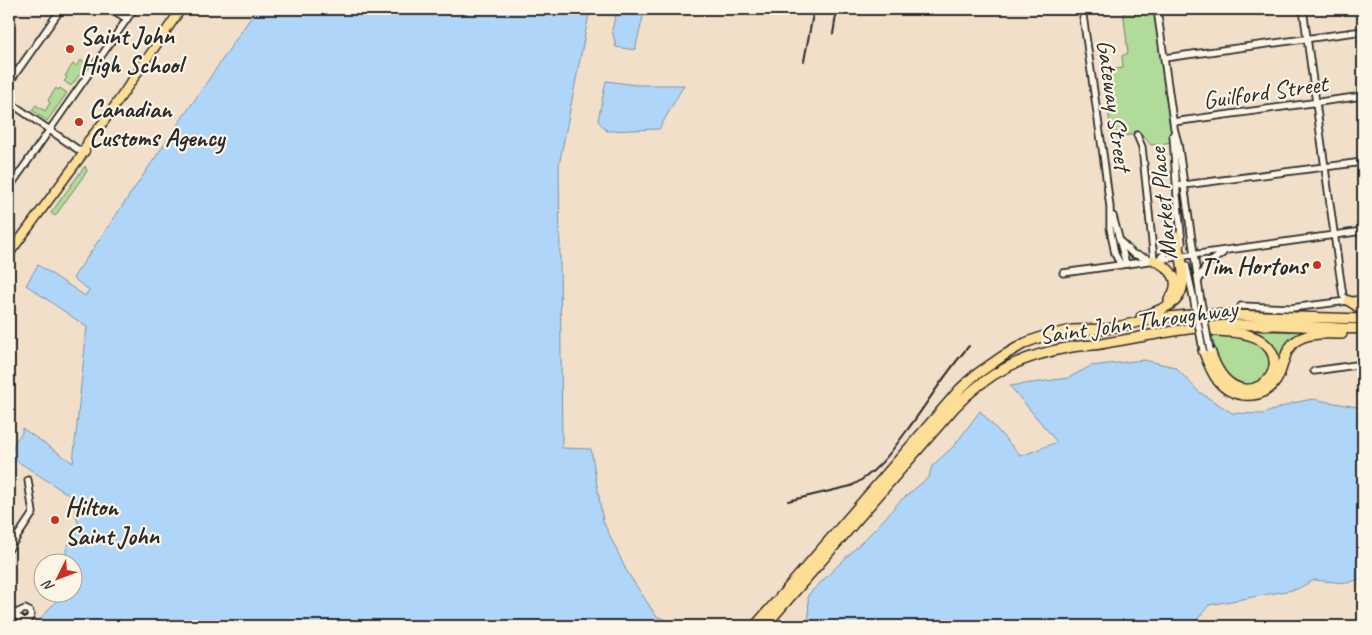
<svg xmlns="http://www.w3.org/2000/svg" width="1372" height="635" font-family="Caveat,sans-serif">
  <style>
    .green { fill: #b0db99; stroke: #6e8362 }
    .water { fill: #afd6f9; stroke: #7a92a7 }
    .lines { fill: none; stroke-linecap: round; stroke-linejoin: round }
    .minor-casing { stroke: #2b2b2b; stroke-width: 9 }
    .major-casing { stroke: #2b2b2b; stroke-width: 11 }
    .highway-casing { stroke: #2b2b2b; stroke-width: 12 }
    .minor { stroke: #fcf5e5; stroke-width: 5.5 }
    .major { stroke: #fdde96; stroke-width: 8 }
    .highway { stroke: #fdde96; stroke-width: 9 }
    .rail { stroke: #2b2b2b; stroke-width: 2 }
    .minor-bridge-casing { stroke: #2b2b2b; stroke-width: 9; stroke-linecap: butt }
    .minor-bridge { stroke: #fcf5e5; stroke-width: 5.5 }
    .poi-dot { fill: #c8321e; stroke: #fcf5e5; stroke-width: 2 }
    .labels { text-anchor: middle; stroke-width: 4.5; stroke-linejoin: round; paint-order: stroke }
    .poi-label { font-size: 25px; font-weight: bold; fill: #2b2b2b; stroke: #fcf5e5; text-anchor: start }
    .street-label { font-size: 25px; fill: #2b2b2b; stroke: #fcf5e5 }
  </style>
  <rect width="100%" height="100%" fill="#f1dfc9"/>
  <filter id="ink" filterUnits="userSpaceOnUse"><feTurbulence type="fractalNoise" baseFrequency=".02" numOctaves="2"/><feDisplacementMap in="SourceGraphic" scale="10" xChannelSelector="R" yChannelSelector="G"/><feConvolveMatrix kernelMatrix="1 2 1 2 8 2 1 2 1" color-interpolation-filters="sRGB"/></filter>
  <g filter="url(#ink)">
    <path class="green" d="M 1123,9 L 1157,9 L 1174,128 L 1173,142 L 1151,145 L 1141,133 L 1112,138 L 1103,71 L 1123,68 L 1122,56 L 1128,53 Z
      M 81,60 L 87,65 L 71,86 L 64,81 L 67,78 L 65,76 L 73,64 L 76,66 Z
      M 56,88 L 58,90 L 60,88 L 67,93 L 47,121 L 32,110 L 36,105 L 45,111 L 50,103 L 48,100 Z
      M 85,166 L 87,171 L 55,216 L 51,213 Z
      M 1250,331 L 1310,332 L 1279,364 L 1276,363 Z
      M 1212,335 L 1234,335 L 1251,339 L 1266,350 L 1270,363 L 1265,378 C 1261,381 1255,385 1251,386 C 1230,388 1220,365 1213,350 L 1215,349 Z"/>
    <path class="water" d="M 254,9 L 590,9 L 559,165 L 562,448 L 591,449 L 603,521 L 626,570 L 656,616 L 682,626 L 34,626 L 63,593 L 72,592 L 72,562 L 66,562 L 66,549 L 79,527 L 72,497 L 11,457 C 14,444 13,443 22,433 L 22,428 L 73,463 L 87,327 L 26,285 L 38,265 L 85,296 L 89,290 L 73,278 L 252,16 Z
      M 617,9 L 645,9 L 635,50 L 616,47 L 612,30 Z
      M 606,81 L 636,85 L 684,85 L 659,129 L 607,131 L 598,121 Z
      M 1144,360 L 1175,367 L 1199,392 L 1232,413 L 1263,414 L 1293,403 L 1312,399 L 1363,408 L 1363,578 L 1347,583 L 1314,580 L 1297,589 L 1209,605 L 1196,621 L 1187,626 L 806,626 L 809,622 L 808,595 L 878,526 L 900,501 L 929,477 L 932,466 L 954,446 L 980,411 L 1021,456 L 1057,442 L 1010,386 L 1068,378 L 1091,366 Z"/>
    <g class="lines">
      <defs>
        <path id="minor" d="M 111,9 L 127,19
          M 1082,9 L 1104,161 L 1110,207 L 1110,228 L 1115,254 L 1121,265
          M 1157,9 L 1174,128 L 1178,143 L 1200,296
          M 1303,9 L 1339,269 L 1343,296 L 1349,301
          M 1164,58 L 1363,31
          M 9,83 L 61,9
          M 9,102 L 83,153
          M 1173,122 L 1363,96
          M 1137,135 L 1142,147 L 1154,260
          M 1173,135 L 1177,196 L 1182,243
          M 1176,186 L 1363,162
          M 9,188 L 134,9
          M 1113,216 L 1126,264
          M 1122,243 L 1133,254 L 1150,259
          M 1160,258 L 1171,248 L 1177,236
          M 1186,265 L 1193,296
          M 1063,273 L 1363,231
          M 1199,280 L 1206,265 L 1223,253
          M 1241,306 L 1291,308 L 1363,299
          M 1314,371 L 1363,364
          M 9,549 L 33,513 L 28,480
          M 9,611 L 24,621 L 29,620 L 31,615 L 29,611 L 25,609 L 14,614"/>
        <path id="major" d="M 83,153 L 88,141 L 105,120 L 181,9
          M 9,254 L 85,151"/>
        <path id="highway" d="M 1154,260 C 1172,269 1183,281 1169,300
          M 1349,301 L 1363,310
          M 1141,317 C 1151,313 1162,310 1171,304 C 1192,291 1180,256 1177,236
          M 1203,350 C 1207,361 1211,372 1218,381 C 1232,399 1262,401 1276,381 C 1284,369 1283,350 1296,341 C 1308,332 1328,334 1342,334
          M 1210,350 C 1234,429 1304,369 1260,340 C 1248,332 1230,332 1215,331
          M 755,626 L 960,389 L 974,376 L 1003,356 L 1025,343 L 1041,337 L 1072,330 L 1107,329 L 1157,318 L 1200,314 L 1363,319
          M 765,626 L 954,408 C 988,372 1023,355 1072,347 C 1084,345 1095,346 1106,343 C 1148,336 1188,327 1230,325 C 1275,323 1319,328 1363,329"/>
      </defs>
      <use href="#minor" class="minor-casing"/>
      <use href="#major" class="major-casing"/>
      <use href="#highway" class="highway-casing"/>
      <use href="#minor" class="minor"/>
      <use href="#major" class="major"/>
      <use href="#highway" class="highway"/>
      <path class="rail" d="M 833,34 L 837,9
        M 804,61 L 814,9
        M 788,501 L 851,486 C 875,474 890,454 905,433 C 927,404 945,373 969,346"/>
      <defs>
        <path id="minor-bridge" d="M 1193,296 L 1203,350
          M 1200,296 L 1210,350"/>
      </defs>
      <use href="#minor-bridge" class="minor-bridge-casing"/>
      <use href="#minor-bridge" class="minor-bridge"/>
    </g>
  </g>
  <g class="poi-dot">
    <circle cx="70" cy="49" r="5"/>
    <circle cx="79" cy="122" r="5"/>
    <circle cx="1317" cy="265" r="5"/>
    <circle cx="55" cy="520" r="5"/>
  </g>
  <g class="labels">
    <g class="poi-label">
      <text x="80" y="44">Saint John<tspan x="80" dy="29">High School</tspan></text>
      <text x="89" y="117">Canadian<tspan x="89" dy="29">Customs Agency</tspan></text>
      <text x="1307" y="274" text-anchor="end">Tim Hortons</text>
      <text x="65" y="515">Hilton<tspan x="65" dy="29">Saint John</tspan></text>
    </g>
    <g class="street-label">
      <text transform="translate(1265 91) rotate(-8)" y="9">Guilford Street</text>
      <text transform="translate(1115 105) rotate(82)" y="9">Gateway Street</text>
      <text transform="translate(1162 204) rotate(-96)" y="9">Market Place</text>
      <text transform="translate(1138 321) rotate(-8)" y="9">Saint John Throughway</text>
    </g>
  </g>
  <rect width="1372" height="635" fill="none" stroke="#fcf5e5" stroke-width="30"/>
  <rect x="15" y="15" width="1342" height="605" fill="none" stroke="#2b2b2b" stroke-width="2" filter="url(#ink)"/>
  <g transform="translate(58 578) rotate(228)"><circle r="24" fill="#fcf5e5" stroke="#a8a49b"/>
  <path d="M0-4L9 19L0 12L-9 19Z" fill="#c8321e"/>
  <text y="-8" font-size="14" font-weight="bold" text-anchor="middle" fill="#2b2b2b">N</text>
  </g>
</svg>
